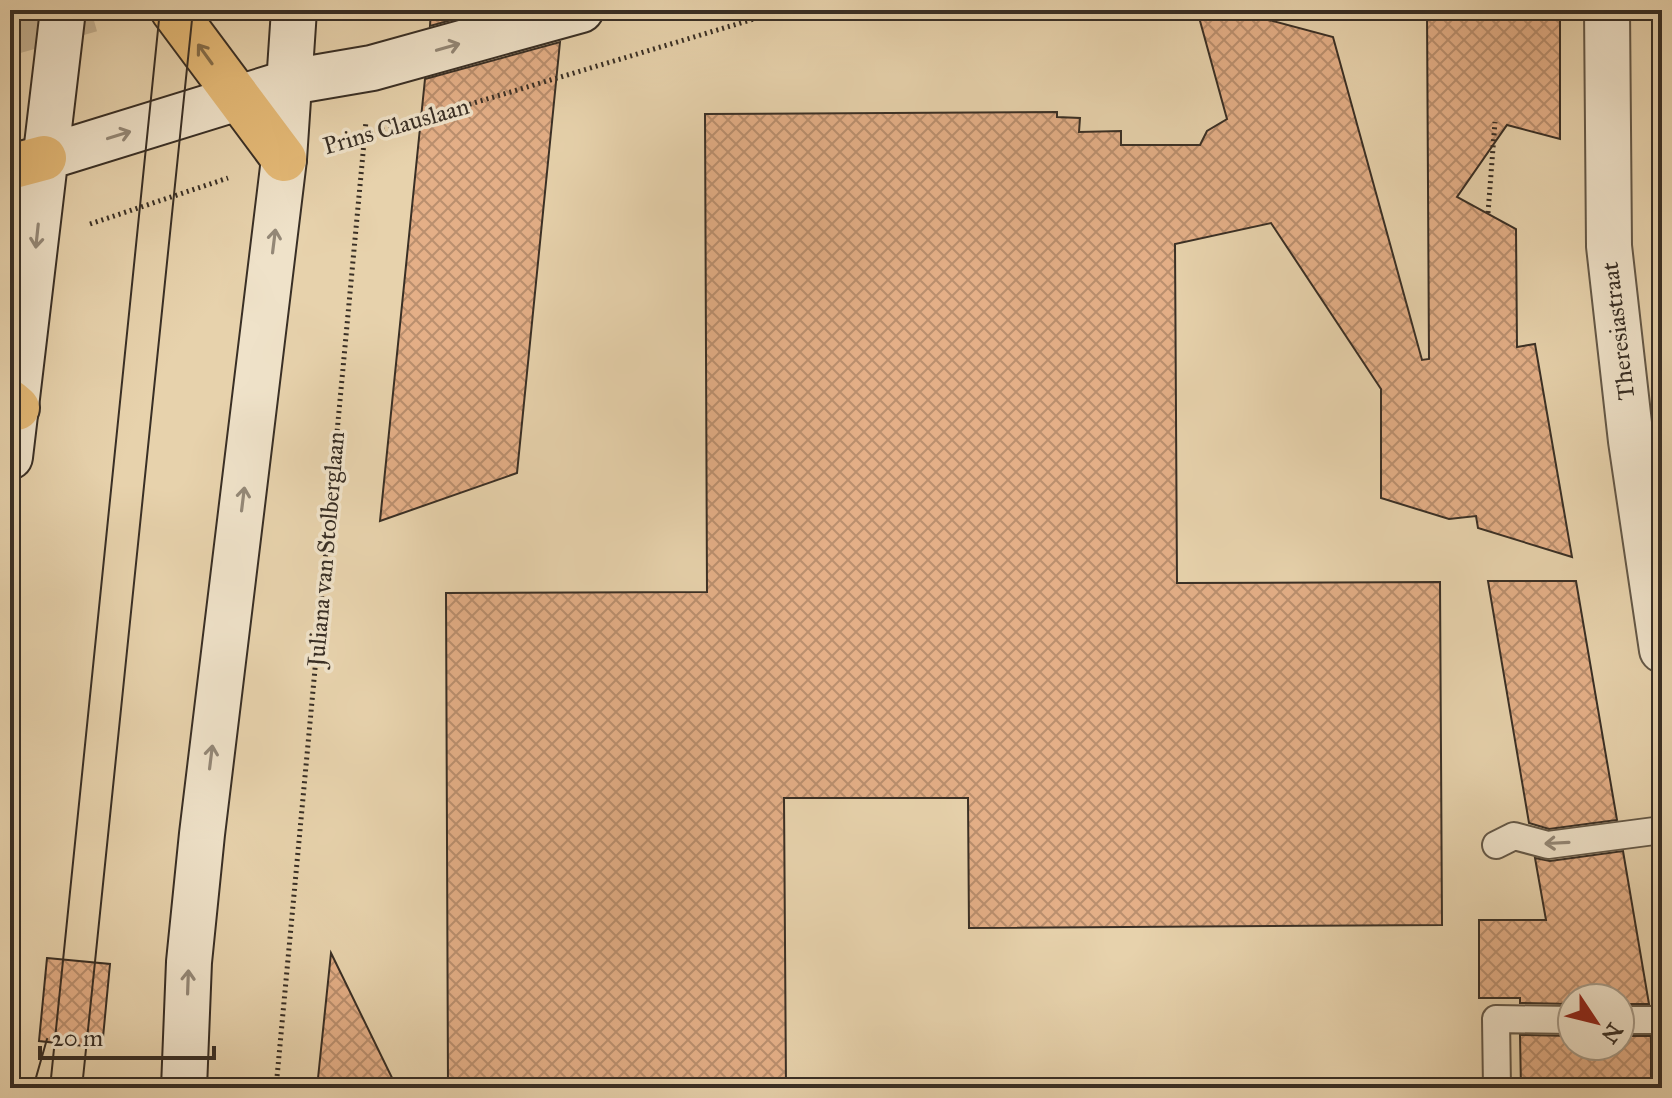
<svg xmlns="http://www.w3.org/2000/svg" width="1672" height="1098" font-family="'IM FELL Great Primer',serif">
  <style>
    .building { fill: url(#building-cross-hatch); stroke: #392f25; stroke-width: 2 }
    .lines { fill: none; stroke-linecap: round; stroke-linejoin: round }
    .primary-tunnel { stroke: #c4b191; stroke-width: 44; stroke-dasharray: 44 22; stroke-linecap: butt }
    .lane-casing { stroke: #645847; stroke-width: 30 }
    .street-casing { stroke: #645847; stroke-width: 48 }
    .secondary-casing { stroke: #392f25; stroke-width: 48 }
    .primary-casing { stroke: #392f25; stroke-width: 48 }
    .path { stroke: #392f25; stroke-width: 5; stroke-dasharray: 2 4; stroke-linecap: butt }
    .lane { stroke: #efe2c9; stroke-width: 26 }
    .street { stroke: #efe2c9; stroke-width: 44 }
    .secondary { stroke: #efe2c9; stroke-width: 44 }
    .primary { stroke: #e4b976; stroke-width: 44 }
    .tram { stroke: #392f25; stroke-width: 2 }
    .oneway { stroke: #948877 }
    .oneway2 { stroke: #866d49 }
    .labels { text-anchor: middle; stroke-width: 7; stroke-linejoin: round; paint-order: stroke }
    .street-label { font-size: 24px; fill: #392f25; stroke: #efe2c9 }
  </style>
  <defs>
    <pattern id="building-cross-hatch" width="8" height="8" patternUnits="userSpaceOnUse" patternTransform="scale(2)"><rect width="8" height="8" fill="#e4af87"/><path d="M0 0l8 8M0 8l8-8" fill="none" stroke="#ba8f6e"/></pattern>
  </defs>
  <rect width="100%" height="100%" fill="#e7d2ac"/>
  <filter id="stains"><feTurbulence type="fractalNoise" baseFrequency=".0025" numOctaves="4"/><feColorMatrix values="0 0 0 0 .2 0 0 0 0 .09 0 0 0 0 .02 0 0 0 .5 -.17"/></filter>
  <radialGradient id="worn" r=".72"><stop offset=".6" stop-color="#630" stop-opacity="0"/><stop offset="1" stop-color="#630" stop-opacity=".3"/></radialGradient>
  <path class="building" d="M 431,10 L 488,10 L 430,26 Z
    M 1197,10 L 1231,10 L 1333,37 L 1422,360 L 1429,359 L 1427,10 L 1560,10 L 1560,139 L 1507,125 L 1457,197 L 1516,229 L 1517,347 L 1535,344 L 1572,557 L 1478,528 L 1476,516 L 1449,519 L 1381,498 L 1381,389 L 1271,223 L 1175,244 L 1177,583 L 1440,582 L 1442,925 L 969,928 L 968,798 L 784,798 L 786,1088 L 448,1088 L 446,593 L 707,592 L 705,114 L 1057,112 L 1057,117 L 1080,118 L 1079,132 L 1121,131 L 1121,145 L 1200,145 L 1207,131 L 1227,119 Z
    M 560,42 L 517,473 L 380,521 L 425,79 Z
    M 1488,581 L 1576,581 L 1617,820 L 1549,829 L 1529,823 Z
    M 1623,851 L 1649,1004 L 1620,1004 L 1620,998 L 1572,998 L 1572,1004 L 1520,1003 L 1520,998 L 1479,998 L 1479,920 L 1546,920 L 1535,858 L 1550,861 Z
    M 331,953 L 397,1088 L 317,1088 Z
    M 47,958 L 110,964 L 102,1048 L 39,1041 Z
    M 1520,1035 L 1572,1036 L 1572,1046 L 1620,1046 L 1620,1036 L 1651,1036 L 1651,1088 L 1521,1088 Z"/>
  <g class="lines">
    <path class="primary-tunnel" d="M 10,33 L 91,10"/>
    <defs>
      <path id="lane" d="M 1496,845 L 1514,836 L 1548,845 L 1662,830
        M 1620,1020 L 1662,1020
        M 1497,1088 L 1496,1019 L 1572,1020"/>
      <path id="street" d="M 1607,10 L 1609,246 L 1631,441 L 1662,650"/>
      <path id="secondary" d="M 44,158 L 290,82 L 372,68 L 581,10
        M 10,457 L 63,10
        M 184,1088 L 189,962 L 202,834 L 284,159 L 294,10"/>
      <path id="primary" d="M 173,10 L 284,159
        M 10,167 L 44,158
        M 10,402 L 17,408"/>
    </defs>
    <use href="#lane" class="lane-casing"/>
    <use href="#street" class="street-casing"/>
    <use href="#secondary" class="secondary-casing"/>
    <use href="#primary" class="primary-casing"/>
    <path class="path" d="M 337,144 L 784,10
      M 1488,213 L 1495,122
      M 90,224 L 228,178
      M 276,1088 L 366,121"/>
    <use href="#lane" class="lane"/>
    <use href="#street" class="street"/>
    <use href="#secondary" class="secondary"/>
    <use href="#primary" class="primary"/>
    <path class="tram" d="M 33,1088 L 47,1039
      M 50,1088 L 160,10
      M 82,1088 L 193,10"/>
  </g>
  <defs><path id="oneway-shaft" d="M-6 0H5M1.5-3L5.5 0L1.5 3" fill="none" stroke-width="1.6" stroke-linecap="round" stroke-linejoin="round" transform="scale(2)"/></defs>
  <g class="oneway">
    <use href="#oneway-shaft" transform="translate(448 47) rotate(-16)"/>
    <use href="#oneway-shaft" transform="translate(119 135) rotate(-17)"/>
    <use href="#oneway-shaft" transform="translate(37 236) rotate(96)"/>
    <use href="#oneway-shaft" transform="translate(274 241) rotate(-83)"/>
    <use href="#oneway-shaft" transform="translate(243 499) rotate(-83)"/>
    <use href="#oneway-shaft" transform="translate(211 757) rotate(-83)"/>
    <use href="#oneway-shaft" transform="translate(1557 843) rotate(177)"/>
    <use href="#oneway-shaft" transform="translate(188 982) rotate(-88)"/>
  </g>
  <use class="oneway2" href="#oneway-shaft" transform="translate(205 54) rotate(-126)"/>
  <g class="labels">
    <g class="street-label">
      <text transform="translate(396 126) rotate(-16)" y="8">Prins Clauslaan</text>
      <text transform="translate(1618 331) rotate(-97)" y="8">Theresiastraat</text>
      <text transform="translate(326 549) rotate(-85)" y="8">Juliana van Stolberglaan</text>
    </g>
  </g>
  <rect width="1672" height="1098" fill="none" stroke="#e7d2ac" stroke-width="40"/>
  <rect x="12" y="12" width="1648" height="1074" fill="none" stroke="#392f25" stroke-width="4"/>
  <rect x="20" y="20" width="1632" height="1058" fill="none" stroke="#392f25" stroke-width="2"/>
  <g transform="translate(1596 1022) rotate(125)"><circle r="38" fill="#efe2c9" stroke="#a69a87" stroke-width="2"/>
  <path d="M0-6L14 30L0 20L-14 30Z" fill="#8f2418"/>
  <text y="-12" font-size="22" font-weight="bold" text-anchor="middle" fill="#392f25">N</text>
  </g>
  <path d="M40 1046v12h174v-12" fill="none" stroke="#392f25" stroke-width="4"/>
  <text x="52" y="1046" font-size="24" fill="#392f25" stroke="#efe2c9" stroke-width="6" paint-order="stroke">20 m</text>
  <rect width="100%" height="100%" filter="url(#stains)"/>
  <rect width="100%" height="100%" fill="url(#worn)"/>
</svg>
